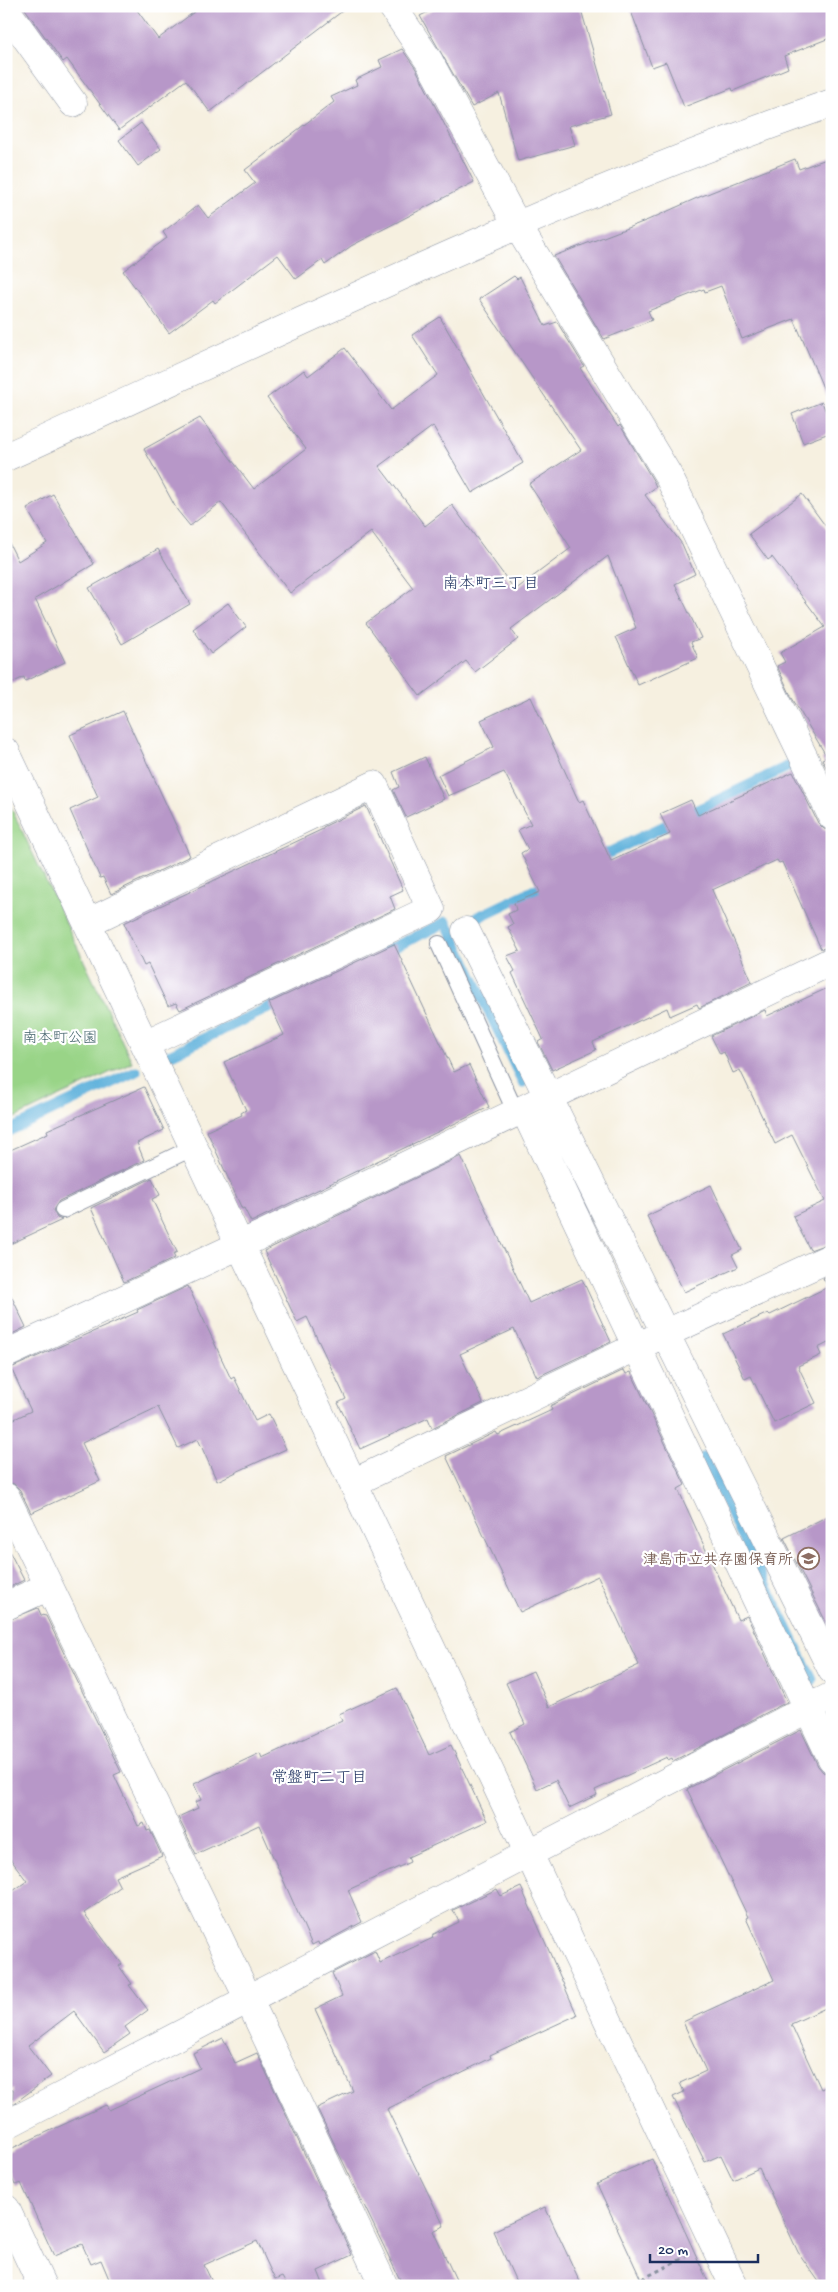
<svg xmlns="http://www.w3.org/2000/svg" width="838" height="2292" font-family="'Gochi Hand','Klee One',sans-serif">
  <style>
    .green { fill: #99d487; stroke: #5a8272 }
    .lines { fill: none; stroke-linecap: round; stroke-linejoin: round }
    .stream { stroke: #61b2dc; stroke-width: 11 }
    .building { fill: #b797c8 }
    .service-casing { stroke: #88909f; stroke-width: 18 }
    .minor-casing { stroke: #88909f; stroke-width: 29 }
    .tertiary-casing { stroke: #88909f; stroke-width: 29 }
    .path { stroke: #88909f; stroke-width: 3; stroke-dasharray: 4 4; stroke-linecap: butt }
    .service { stroke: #fff; stroke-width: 16 }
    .minor { stroke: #fff; stroke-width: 28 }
    .tertiary { stroke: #fff; stroke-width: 28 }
    .labels { text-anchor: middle; stroke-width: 4.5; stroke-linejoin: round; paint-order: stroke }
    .park-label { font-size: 15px; fill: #41616a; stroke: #fff }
    .education-label { font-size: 15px; font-weight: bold; fill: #785e54; stroke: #fff; text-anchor: end }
    .neighbourhood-label { font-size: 16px; fill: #1b2f5e; stroke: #fff }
  </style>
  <rect width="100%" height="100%" fill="#fff"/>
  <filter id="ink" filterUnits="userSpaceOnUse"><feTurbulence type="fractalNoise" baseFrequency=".02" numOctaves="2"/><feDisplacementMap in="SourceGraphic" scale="10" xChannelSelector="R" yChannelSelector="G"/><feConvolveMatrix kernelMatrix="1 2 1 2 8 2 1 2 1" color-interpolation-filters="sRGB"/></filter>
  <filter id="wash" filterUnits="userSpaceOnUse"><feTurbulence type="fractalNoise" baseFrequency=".0096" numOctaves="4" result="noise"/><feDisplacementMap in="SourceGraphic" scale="20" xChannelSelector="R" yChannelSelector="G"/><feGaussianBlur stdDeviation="1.12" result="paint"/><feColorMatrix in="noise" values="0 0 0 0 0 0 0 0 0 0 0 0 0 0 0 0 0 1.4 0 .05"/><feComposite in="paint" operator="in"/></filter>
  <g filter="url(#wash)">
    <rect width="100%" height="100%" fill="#f6f0e0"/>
    <path class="green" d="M 6,797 L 132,1062 L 6,1122 Z"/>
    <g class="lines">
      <path class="stream" d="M 594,860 L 793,764
        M 472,920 L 551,882
        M 382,953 L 446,922 L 523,1082
        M 167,1056 L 285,1000
        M 6,1132 L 136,1071
        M 704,1457 L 812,1680
        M 830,1717 L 832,1720"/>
    </g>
    <g id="blocks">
      <path class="building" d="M 23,6 L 134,6 L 158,39 L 202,6 L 349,6 L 210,112 L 186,80 L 119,130 L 67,59 L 63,62 Z
        M 440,6 L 580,6 L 611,114 L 569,126 L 575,145 L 518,161 L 499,93 L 472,107 L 420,16 Z
        M 629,6 L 832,6 L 832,37 L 784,56 L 788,68 L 733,91 L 732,88 L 684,107 L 666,62 L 652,67 Z
        M 402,49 L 416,69 L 474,182 L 351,246 L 325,265 L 322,260 L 296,279 L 278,255 L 215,303 L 213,300 L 169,333 L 123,271 L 167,238 L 163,232 L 198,205 L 208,218 L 255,183 L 245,170 L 334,102 L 331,97 L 357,85 L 355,80 L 382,67 L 379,60 Z
        M 141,123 L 161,149 L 138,166 L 119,140 Z
        M 832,157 L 832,409 L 794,319 L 742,339 L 721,286 L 705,292 L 704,289 L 648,311 L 652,320 L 604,339 L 554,256 L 648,220 L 697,198 L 795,159 L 799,169 Z
        M 514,276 L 517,279 L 520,277 L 545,326 L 557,322 L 584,366 L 580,368 L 618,427 L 620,425 L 654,482 L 656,487 L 645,495 L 682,544 L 695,574 L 675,584 L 701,638 L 691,642 L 698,658 L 638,685 L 616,637 L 636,628 L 608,556 L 511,629 L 518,639 L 475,672 L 466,661 L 420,696 L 366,623 L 413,588 L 371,532 L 290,593 L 221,502 L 190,526 L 177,510 L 144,449 L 200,418 L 254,489 L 306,449 L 267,398 L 304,370 L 308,376 L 345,348 L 391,410 L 438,375 L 412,335 L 440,317 L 523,463 L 472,493 L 433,426 L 379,466 L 425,526 L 452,505 L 515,590 L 571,548 L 529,484 L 581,450 L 479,299 Z
        M 822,402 L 832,427 L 832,432 L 803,443 L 792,414 Z
        M 53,494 L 94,564 L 35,599 L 65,662 L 25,681 L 24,677 L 6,686 L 6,537 L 18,561 L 47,543 L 27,509 Z
        M 802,494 L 832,535 L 832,779 L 822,759 L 827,757 L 792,698 L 777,666 L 785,662 L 780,653 L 825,627 L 772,557 L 768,560 L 749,534 Z
        M 158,549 L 190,604 L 122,644 L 89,588 Z
        M 228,603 L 246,627 L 211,654 L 193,629 Z
        M 531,697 L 579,802 L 583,800 L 611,861 L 670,834 L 660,814 L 691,800 L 698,815 L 793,772 L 818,823 L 824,829 L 832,831 L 832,946 L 821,949 L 782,862 L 779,863 L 777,860 L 712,890 L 752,982 L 699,1008 L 697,1004 L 670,1016 L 667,1008 L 593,1042 L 596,1050 L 552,1070 L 538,1042 L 543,1039 L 512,973 L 515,971 L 507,956 L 520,951 L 508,927 L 513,924 L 508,914 L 516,910 L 514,903 L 540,892 L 521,853 L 528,849 L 518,830 L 531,824 L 504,772 L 448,796 L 438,775 L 494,747 L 481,720 Z
        M 123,711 L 190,856 L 111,894 L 103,877 L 100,878 L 70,810 L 98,797 L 70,735 Z
        M 425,757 L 444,799 L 406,817 L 393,790 L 399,787 L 393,772 Z
        M 366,806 L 403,890 L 390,896 L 395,909 L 180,1010 L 176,1003 L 168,1006 L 148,964 L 144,966 L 124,923 L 323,829 L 323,827 Z
        M 394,944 L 454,1072 L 469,1065 L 489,1107 L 251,1222 L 244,1208 L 242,1209 L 207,1131 L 242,1115 L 241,1113 L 246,1110 L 224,1062 L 284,1035 L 269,1003 Z
        M 832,986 L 832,1242 L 810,1250 L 793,1216 L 825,1201 L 792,1135 L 775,1144 L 740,1070 L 733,1073 L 724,1052 L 720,1054 L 711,1036 L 765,1010 L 767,1016 Z
        M 144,1087 L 164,1130 L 137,1143 L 144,1160 L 59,1201 L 53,1210 L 57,1218 L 62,1220 L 6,1246 L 6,1152 L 48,1133 L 47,1130 Z
        M 461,1156 L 529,1303 L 582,1279 L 611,1342 L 537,1377 L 514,1329 L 460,1354 L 483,1403 L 432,1428 L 428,1418 L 360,1449 L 338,1403 L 346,1399 L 307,1317 L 297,1322 L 264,1251 Z
        M 152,1178 L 160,1195 L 152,1199 L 177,1252 L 173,1254 L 175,1258 L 124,1282 L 91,1208 Z
        M 711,1185 L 742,1250 L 732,1255 L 738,1267 L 684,1292 L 647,1216 Z
        M 832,1274 L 832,1341 L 818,1348 L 821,1355 L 798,1366 L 816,1403 L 774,1423 L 751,1376 L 745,1379 L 723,1334 L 768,1313 L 770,1315 L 828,1287 L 823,1278 Z
        M 6,1285 L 26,1327 L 6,1337 Z
        M 188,1286 L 231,1379 L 234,1377 L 255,1421 L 269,1414 L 286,1449 L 217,1481 L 198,1439 L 178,1448 L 158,1407 L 82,1443 L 100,1481 L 31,1513 L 20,1490 L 14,1484 L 6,1482 L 6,1423 L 31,1411 L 11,1368 L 138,1312 L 137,1310 Z
        M 624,1370 L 626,1374 L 631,1372 L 685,1485 L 678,1489 L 738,1620 L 747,1616 L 787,1702 L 673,1761 L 672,1758 L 668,1760 L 667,1757 L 595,1790 L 597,1795 L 569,1808 L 556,1780 L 537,1789 L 510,1732 L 525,1724 L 506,1683 L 533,1671 L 549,1707 L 639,1665 L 598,1576 L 520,1612 L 446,1456 L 496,1432 L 498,1435 L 552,1410 L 550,1406 Z
        M 832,1514 L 832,1634 L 784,1538 Z
        M 6,1545 L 24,1580 L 6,1589 Z
        M 38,1608 L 41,1615 L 46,1616 L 121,1772 L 114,1775 L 138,1826 L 144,1823 L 147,1831 L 150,1830 L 162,1856 L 115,1877 L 120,1887 L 84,1913 L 122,1964 L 119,1966 L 132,1984 L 129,1985 L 148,2010 L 125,2027 L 130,2034 L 104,2052 L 74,2011 L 28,2046 L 51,2076 L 12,2105 L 13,2089 L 6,2094 L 6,1896 L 27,1881 L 6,1853 L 6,1621 Z
        M 397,1688 L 429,1755 L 451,1745 L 487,1821 L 408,1857 L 410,1862 L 348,1890 L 362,1922 L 319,1945 L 318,1942 L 312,1945 L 259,1825 L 196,1854 L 178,1817 L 198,1808 L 195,1802 L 201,1800 L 194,1784 L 260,1753 L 262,1758 L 342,1721 L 339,1714 Z
        M 801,1730 L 818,1766 L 823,1772 L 829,1774 L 832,1780 L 832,2005 L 791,2024 L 821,2089 L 832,2084 L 832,2286 L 822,2286 L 798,2252 L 759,2168 L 733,2180 L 721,2155 L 705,2162 L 673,2097 L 684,2092 L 680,2083 L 706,2071 L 683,2022 L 774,1980 L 746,1918 L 748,1917 L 687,1789 Z
        M 521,1887 L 577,2015 L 490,2055 L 491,2058 L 387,2109 L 444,2226 L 433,2231 L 459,2286 L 403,2286 L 317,2108 L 353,2091 L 315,2009 L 342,1996 L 332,1973 L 375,1951 L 380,1963 L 433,1938 L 432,1935 L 459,1922 L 453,1910 L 497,1889 L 501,1896 Z
        M 223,2038 L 235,2063 L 257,2053 L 352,2255 L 318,2271 L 324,2286 L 287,2286 L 282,2277 L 275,2280 L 257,2241 L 204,2265 L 214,2286 L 112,2286 L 101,2260 L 91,2264 L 82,2244 L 54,2256 L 21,2183 L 15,2185 L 6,2165 L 6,2151 L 106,2105 L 109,2110 L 200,2068 L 193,2053 Z
        M 652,2159 L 710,2286 L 644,2286 L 597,2184 Z
        M 545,2207 L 582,2286 L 518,2286 L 493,2231 Z"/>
    </g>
  </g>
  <g filter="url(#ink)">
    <use href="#blocks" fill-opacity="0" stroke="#88909f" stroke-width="1"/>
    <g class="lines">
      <defs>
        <path id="service" d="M 439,944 L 516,1113
          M 63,1210 L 194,1147"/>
        <path id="minor" d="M 392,6 L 429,61 L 517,225 L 668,475 L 832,816
          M 6,10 L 73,103
          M 6,752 L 734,2286
          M 87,923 L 374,785 L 431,909 L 145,1044
          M 466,931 L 832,1670
          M 524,1109 L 832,1759
          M 6,1354 L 240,1245 L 832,961
          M 353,1483 L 636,1347 L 832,1257
          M 6,1497 L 248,1998 L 384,2286
          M 6,1606 L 49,1586
          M 6,2125 L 832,1696
          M 6,2209 L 42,2286"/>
        <path id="tertiary" d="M 6,457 C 279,333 549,200 832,103"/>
      </defs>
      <use href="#service" class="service-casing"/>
      <use href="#minor" class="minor-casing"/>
      <use href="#tertiary" class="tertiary-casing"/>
      <path class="path" d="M 628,2286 L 686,2257"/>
      <use href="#service" class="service"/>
      <use href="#minor" class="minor"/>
      <use href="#tertiary" class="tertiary"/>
    </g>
  </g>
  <defs>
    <symbol id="school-ring" viewBox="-11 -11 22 22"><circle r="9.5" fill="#fff" stroke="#8d6e63" stroke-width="1.5"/><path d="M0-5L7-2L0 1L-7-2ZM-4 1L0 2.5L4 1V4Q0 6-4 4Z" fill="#8d6e63"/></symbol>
  </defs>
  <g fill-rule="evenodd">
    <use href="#school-ring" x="796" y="1546" width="25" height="25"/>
  </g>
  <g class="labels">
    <g class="park-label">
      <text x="60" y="1042">南本町公園</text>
    </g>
    <g class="education-label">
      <text x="793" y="1564">津島市立共存園保育所</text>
    </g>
    <g class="neighbourhood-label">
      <text x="491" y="588">南本町三丁目</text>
      <text x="319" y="1782">常盤町二丁目</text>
    </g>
  </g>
  <rect width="838" height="2292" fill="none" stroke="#fff" stroke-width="25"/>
  <path d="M650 2254v8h108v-8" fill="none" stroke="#1b2f5e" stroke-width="2.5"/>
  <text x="658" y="2254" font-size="15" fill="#1b2f5e" stroke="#ffffff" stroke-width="4" paint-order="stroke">20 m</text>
</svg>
